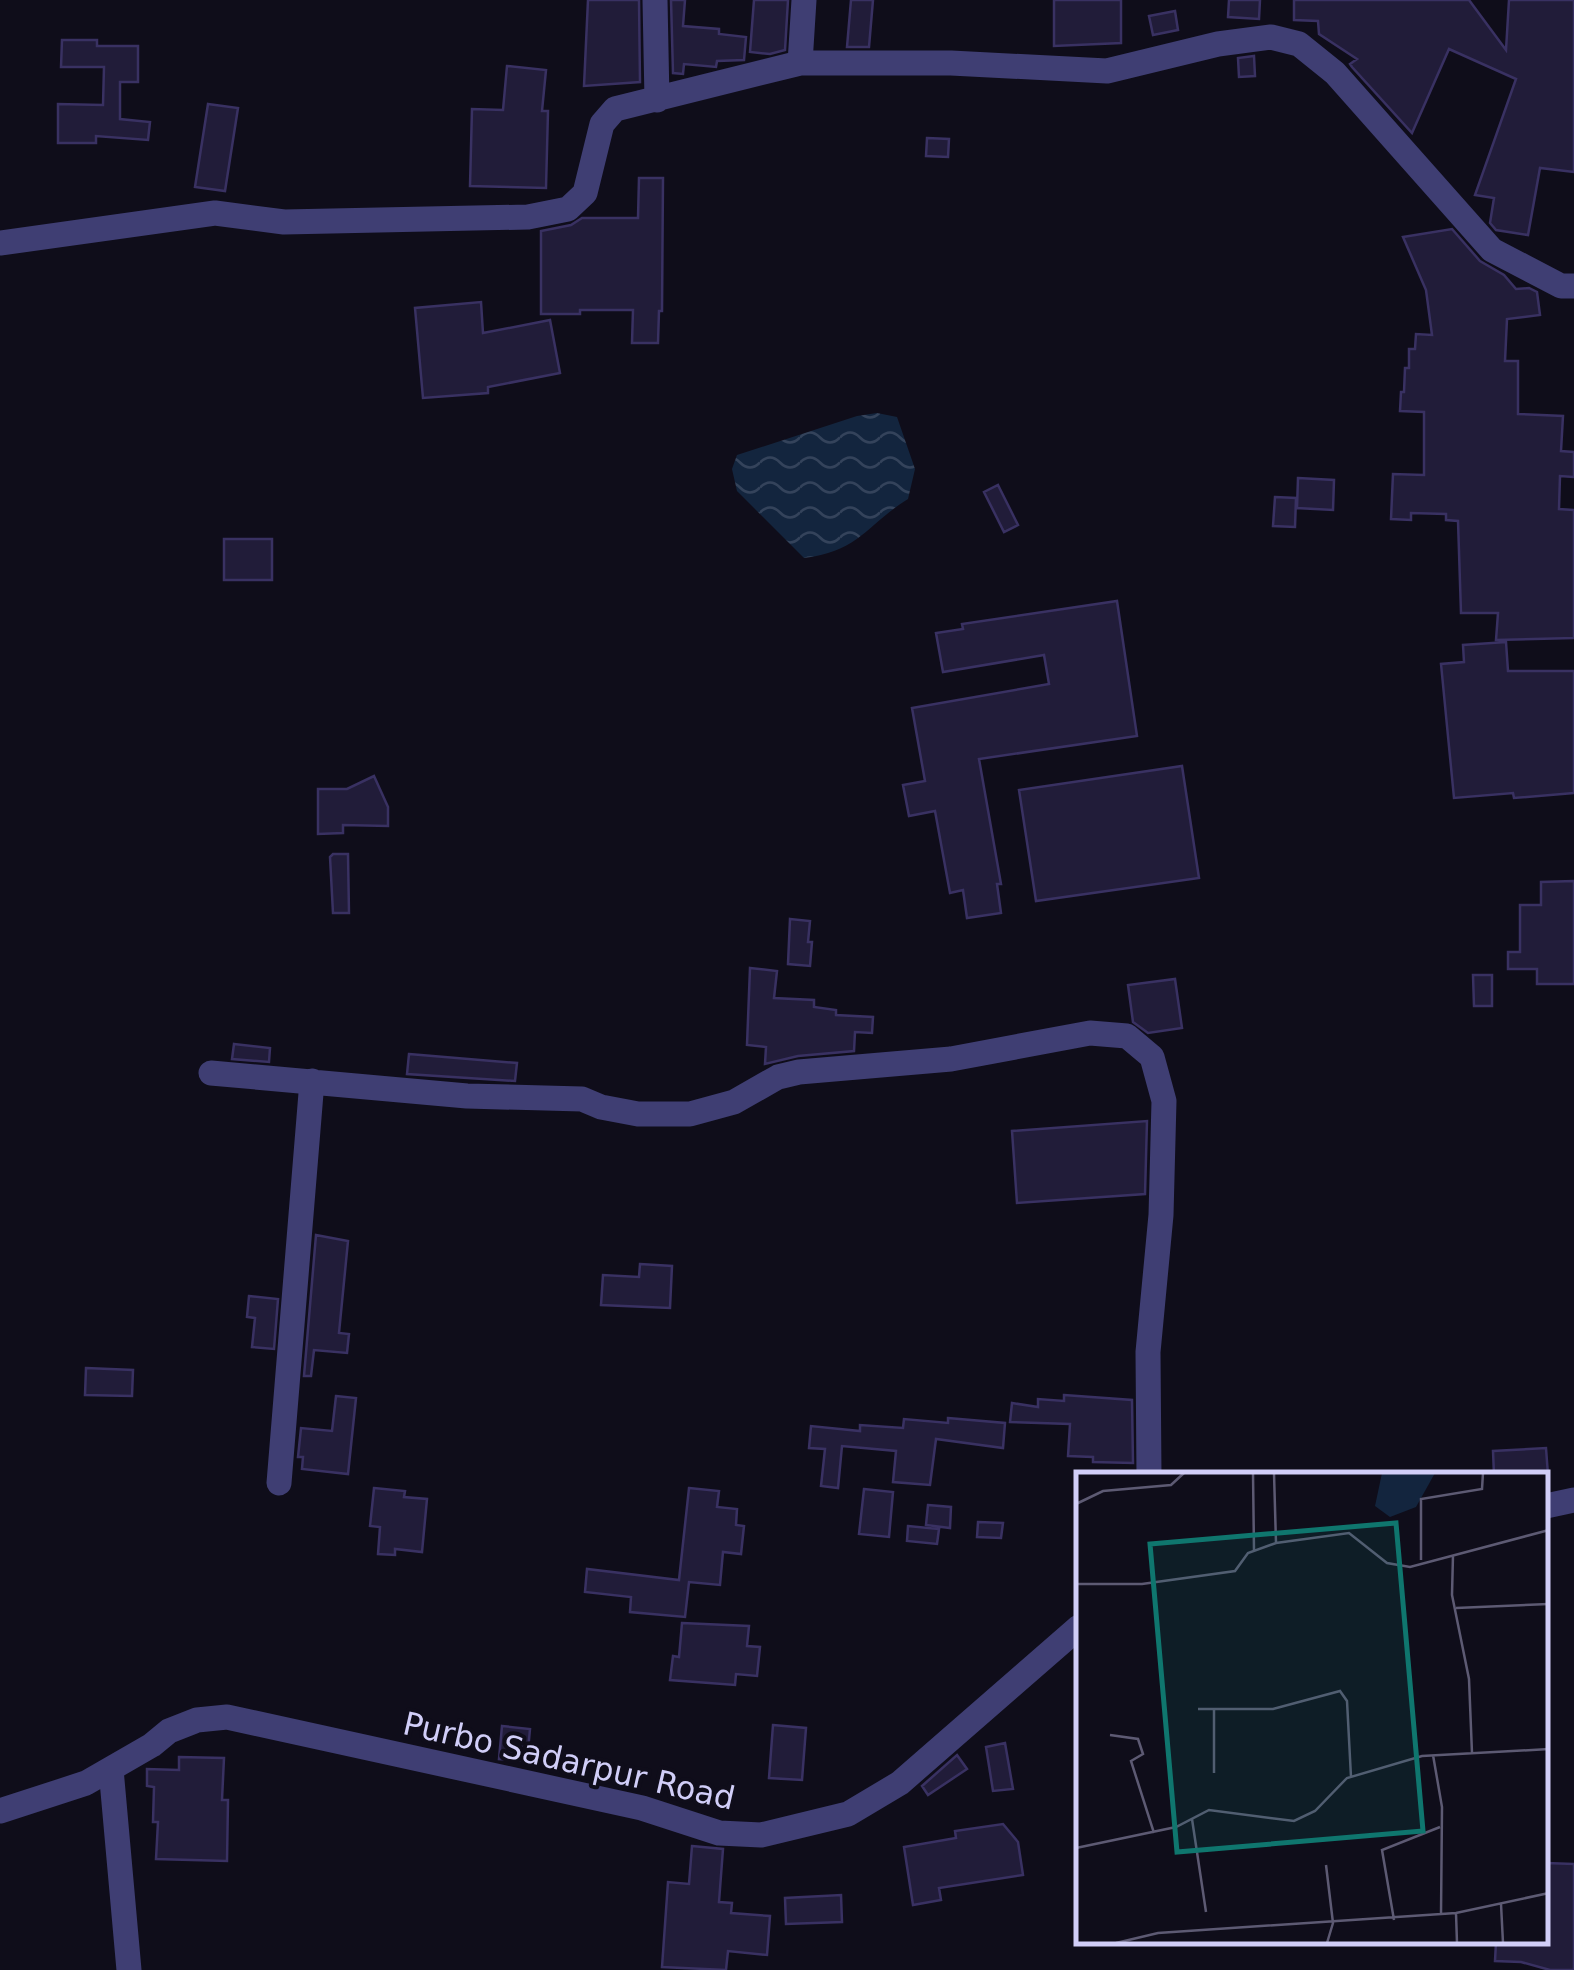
<svg xmlns="http://www.w3.org/2000/svg" width="1574" height="1970" font-family="'DejaVu Sans',sans-serif">
  <style>
    .water { fill: url(#water-waves) }
    .building { fill: #211c39; stroke: #393162; stroke-width: 2.5 }
    .lines { fill: none; stroke-linecap: round; stroke-linejoin: round }
    .minor { stroke: #3f3e73; stroke-width: 25 }
    .labels { text-anchor: middle; stroke-width: 8; stroke-linejoin: round; paint-order: stroke }
    .street-label { font-size: 32px; fill: #d1cef8; stroke: #0f0d1a }
    .inset-road { fill: none; stroke: #5d5a73; stroke-width: 2.5 }
    .view { fill: #0f766e; fill-opacity: 0.15; stroke: #0f766e; stroke-width: 5 }
    .inset-edge { fill: none; stroke: #d1cef8; stroke-width: 5 }
  </style>
  <defs>
    <pattern id="water-waves" width="16" height="10" patternUnits="userSpaceOnUse" patternTransform="scale(2.5)"><rect width="16" height="10" fill="#13253e"/><path d="M0 5q4-4 8 0t8 0" fill="none" stroke="#34435b"/></pattern>
  </defs>
  <rect width="100%" height="100%" fill="#0f0d1a"/>
  <path class="water" d="M 877,413 L 897,417 L 915,469 L 908,499 C 866,525 860,551 804,558 L 737,491 L 732,469 L 737,455 L 857,416 Z"/>
  <path class="building" d="M 588,0 L 639,0 L 640,82 L 584,86 Z
    M 671,0 L 685,0 L 683,26 L 719,29 L 719,34 L 746,37 L 744,60 L 717,61 L 716,67 L 684,64 L 683,74 L 673,73 Z
    M 754,0 L 788,0 L 785,50 L 770,54 L 750,52 Z
    M 851,0 L 873,0 L 869,47 L 847,47 Z
    M 1054,0 L 1121,0 L 1121,43 L 1054,46 Z
    M 1229,0 L 1260,0 L 1259,19 L 1228,17 Z
    M 1294,0 L 1469,0 L 1506,50 L 1509,0 L 1574,0 L 1574,172 L 1540,168 L 1528,235 L 1496,230 L 1490,223 L 1494,198 L 1475,195 L 1516,79 L 1449,49 L 1412,133 L 1352,67 L 1350,64 L 1357,59 L 1319,34 L 1318,21 L 1294,20 Z
    M 1175,11 L 1178,30 L 1153,35 L 1149,16 Z
    M 62,40 L 97,40 L 97,46 L 138,46 L 138,82 L 120,82 L 120,119 L 150,122 L 148,140 L 96,136 L 96,143 L 58,143 L 58,104 L 103,105 L 104,67 L 61,67 Z
    M 1254,56 L 1255,76 L 1239,77 L 1238,58 Z
    M 507,66 L 546,70 L 542,111 L 548,111 L 546,188 L 470,186 L 472,109 L 503,110 Z
    M 208,104 L 238,108 L 225,191 L 195,187 Z
    M 927,138 L 949,139 L 948,157 L 926,156 Z
    M 639,178 L 663,178 L 662,311 L 659,311 L 658,343 L 632,343 L 633,310 L 580,310 L 580,314 L 541,314 L 541,231 L 571,225 L 582,218 L 638,218 Z
    M 1452,229 L 1480,261 L 1504,275 L 1516,289 L 1529,288 L 1537,292 L 1540,315 L 1507,319 L 1505,361 L 1518,361 L 1518,414 L 1563,416 L 1561,451 L 1574,452 L 1574,477 L 1560,476 L 1559,509 L 1574,510 L 1574,638 L 1496,640 L 1498,613 L 1461,613 L 1458,521 L 1446,520 L 1446,514 L 1411,513 L 1411,520 L 1391,519 L 1393,474 L 1424,475 L 1424,412 L 1400,411 L 1401,392 L 1404,392 L 1405,368 L 1409,368 L 1409,349 L 1415,349 L 1416,334 L 1432,335 L 1426,290 L 1403,237 Z
    M 481,302 L 483,333 L 550,320 L 560,373 L 488,387 L 488,393 L 423,398 L 415,308 Z
    M 1298,478 L 1334,480 L 1333,510 L 1297,508 Z
    M 998,485 L 1018,525 L 1004,532 L 984,492 Z
    M 1275,497 L 1296,498 L 1295,527 L 1273,526 Z
    M 224,539 L 272,539 L 272,580 L 224,580 Z
    M 1117,601 L 1137,736 L 979,759 L 1001,884 L 997,884 L 1001,913 L 967,918 L 963,890 L 950,893 L 935,811 L 909,816 L 903,785 L 925,781 L 912,708 L 1049,684 L 1044,655 L 943,672 L 936,633 L 963,629 L 962,624 Z
    M 1506,642 L 1508,671 L 1574,671 L 1574,793 L 1514,798 L 1513,793 L 1454,798 L 1441,664 L 1464,662 L 1463,645 Z
    M 1182,766 L 1199,878 L 1036,901 L 1019,790 Z
    M 374,776 L 388,807 L 388,826 L 343,825 L 343,833 L 318,834 L 318,789 L 347,789 Z
    M 333,854 L 348,854 L 349,913 L 333,913 L 330,857 Z
    M 1574,881 L 1574,984 L 1537,984 L 1537,969 L 1508,969 L 1508,952 L 1520,952 L 1520,905 L 1541,905 L 1541,882 Z
    M 790,919 L 810,921 L 808,942 L 812,942 L 810,966 L 788,964 Z
    M 750,968 L 777,971 L 774,998 L 814,1000 L 814,1007 L 836,1010 L 836,1015 L 873,1017 L 872,1033 L 855,1032 L 854,1051 L 798,1056 L 765,1064 L 766,1047 L 747,1045 Z
    M 1473,975 L 1492,975 L 1492,1006 L 1474,1006 Z
    M 1175,979 L 1182,1028 L 1148,1033 L 1133,1022 L 1128,985 Z
    M 234,1044 L 270,1048 L 269,1062 L 232,1059 Z
    M 409,1054 L 517,1063 L 515,1081 L 407,1074 Z
    M 1147,1121 L 1145,1194 L 1017,1203 L 1012,1131 Z
    M 316,1235 L 348,1241 L 339,1333 L 349,1334 L 347,1353 L 314,1350 L 311,1376 L 304,1376 Z
    M 640,1264 L 672,1266 L 670,1308 L 601,1305 L 603,1275 L 639,1277 Z
    M 249,1296 L 278,1299 L 274,1349 L 252,1347 L 255,1318 L 247,1317 Z
    M 86,1368 L 133,1370 L 132,1396 L 85,1395 Z
    M 1064,1395 L 1132,1400 L 1133,1463 L 1093,1462 L 1093,1457 L 1068,1456 L 1070,1424 L 1010,1422 L 1012,1403 L 1038,1407 L 1038,1399 L 1064,1401 Z
    M 336,1396 L 356,1398 L 348,1474 L 302,1469 L 303,1457 L 298,1457 L 301,1428 L 332,1431 Z
    M 948,1418 L 1005,1423 L 1003,1448 L 936,1439 L 930,1485 L 893,1482 L 896,1451 L 842,1446 L 838,1488 L 821,1486 L 825,1449 L 809,1448 L 811,1426 L 860,1431 L 860,1425 L 903,1428 L 904,1419 L 948,1423 Z
    M 1546,1448 L 1548,1475 L 1494,1475 L 1493,1451 Z
    M 374,1488 L 405,1491 L 404,1497 L 427,1499 L 422,1552 L 395,1549 L 395,1555 L 378,1554 L 380,1527 L 370,1526 Z
    M 689,1488 L 719,1491 L 717,1507 L 737,1509 L 736,1525 L 744,1526 L 741,1554 L 723,1552 L 720,1585 L 689,1582 L 685,1617 L 630,1612 L 631,1597 L 585,1592 L 587,1569 L 679,1580 Z
    M 864,1489 L 893,1492 L 889,1537 L 859,1534 Z
    M 928,1505 L 951,1507 L 950,1528 L 926,1525 Z
    M 978,1522 L 1003,1523 L 1001,1538 L 977,1537 Z
    M 908,1526 L 939,1529 L 937,1544 L 907,1541 Z
    M 682,1623 L 749,1626 L 747,1646 L 760,1647 L 757,1676 L 736,1674 L 735,1685 L 670,1680 L 673,1656 L 679,1657 Z
    M 773,1725 L 806,1728 L 802,1780 L 769,1778 Z
    M 502,1726 L 530,1729 L 527,1761 L 499,1759 Z
    M 1005,1743 L 1013,1789 L 993,1791 L 986,1747 Z
    M 957,1755 L 967,1769 L 928,1795 L 922,1786 Z
    M 179,1757 L 224,1758 L 222,1800 L 228,1800 L 227,1861 L 156,1859 L 158,1822 L 153,1822 L 154,1787 L 147,1786 L 147,1769 L 179,1770 Z
    M 1003,1824 L 1018,1842 L 1023,1875 L 939,1888 L 941,1900 L 913,1905 L 904,1847 L 956,1838 L 955,1831 Z
    M 692,1846 L 723,1849 L 719,1902 L 732,1903 L 731,1913 L 770,1916 L 767,1955 L 728,1951 L 726,1970 L 662,1967 L 668,1882 L 689,1884 Z
    M 1546,1863 L 1574,1864 L 1574,1970 L 1550,1970 L 1521,1962 L 1495,1961 L 1496,1942 L 1546,1942 Z
    M 841,1895 L 842,1922 L 786,1924 L 785,1898 Z"/>
  <g class="lines">
    <path class="minor" d="M 655,0 L 657,100
      M 800,63 L 804,0
      M 0,243 L 215,213 L 284,222 L 528,217 L 568,209 L 585,193 L 602,124 L 615,109 L 800,63 L 951,63 L 1107,71 L 1218,44 L 1271,37 L 1299,44 L 1335,73 L 1492,250 L 1561,286 L 1574,286
      M 211,1073 L 467,1096 L 582,1099 L 601,1107 L 638,1114 L 690,1114 L 734,1102 L 778,1077 L 799,1072 L 951,1059 L 1090,1033 L 1127,1036 L 1152,1057 L 1164,1101 L 1161,1215 L 1148,1352 L 1149,1475
      M 279,1483 L 312,1081
      M 1546,1506 L 1574,1500
      M 111,1769 L 129,1970
      M 0,1811 L 86,1783 L 152,1745 L 169,1731 L 197,1720 L 227,1717 L 642,1808 L 719,1833 L 761,1835 L 848,1814 L 900,1783 L 1079,1627"/>
  </g>
  <g class="labels">
    <g class="street-label">
      <text transform="translate(569 1761) rotate(13)" y="11">Purbo Sadarpur Road</text>
    </g>
  </g>
  <g transform="translate(1076 1472)">
    <rect width="472" height="472" fill="#0f0d1a"/>
    <path d="M 306,1 L 359,1 L 340,35 L 314,45 L 299,34 Z" fill="#13253e"/>
    <path class="inset-road" d="M 177,1 L 178,79M 198,1 L 200,71M 0,32 L 27,19 L 95,13 L 108,1M 377,83 L 376,123 L 393,207 L 396,281M 345,88 L 345,27 L 406,17 L 407,1M 0,112 L 66,112 L 159,99 L 172,81 L 200,71 L 273,61 L 311,91 L 334,95 L 473,58M 380,136 L 473,132M 122,237 L 197,237 L 264,219 L 271,229 L 275,305M 138,237 L 138,301M 34,263 L 62,267 L 67,282 L 55,289 L 78,361M 357,283 L 366,335 L 365,443M 116,347 L 130,440M 0,376 L 100,355 L 133,338 L 218,349 L 239,339 L 271,306 L 346,284 L 473,277M 250,393 L 257,451 L 251,471M 425,432 L 427,471M 380,441 L 381,471M 318,448 L 306,378 L 364,355M 40,471 L 82,461 L 380,441 L 473,421"/>
    <path class="view" d="M 320,51 L 347,359 L 101,380 L 74,72 Z"/>
    <rect width="472" height="472" class="inset-edge"/>
  </g>
</svg>
